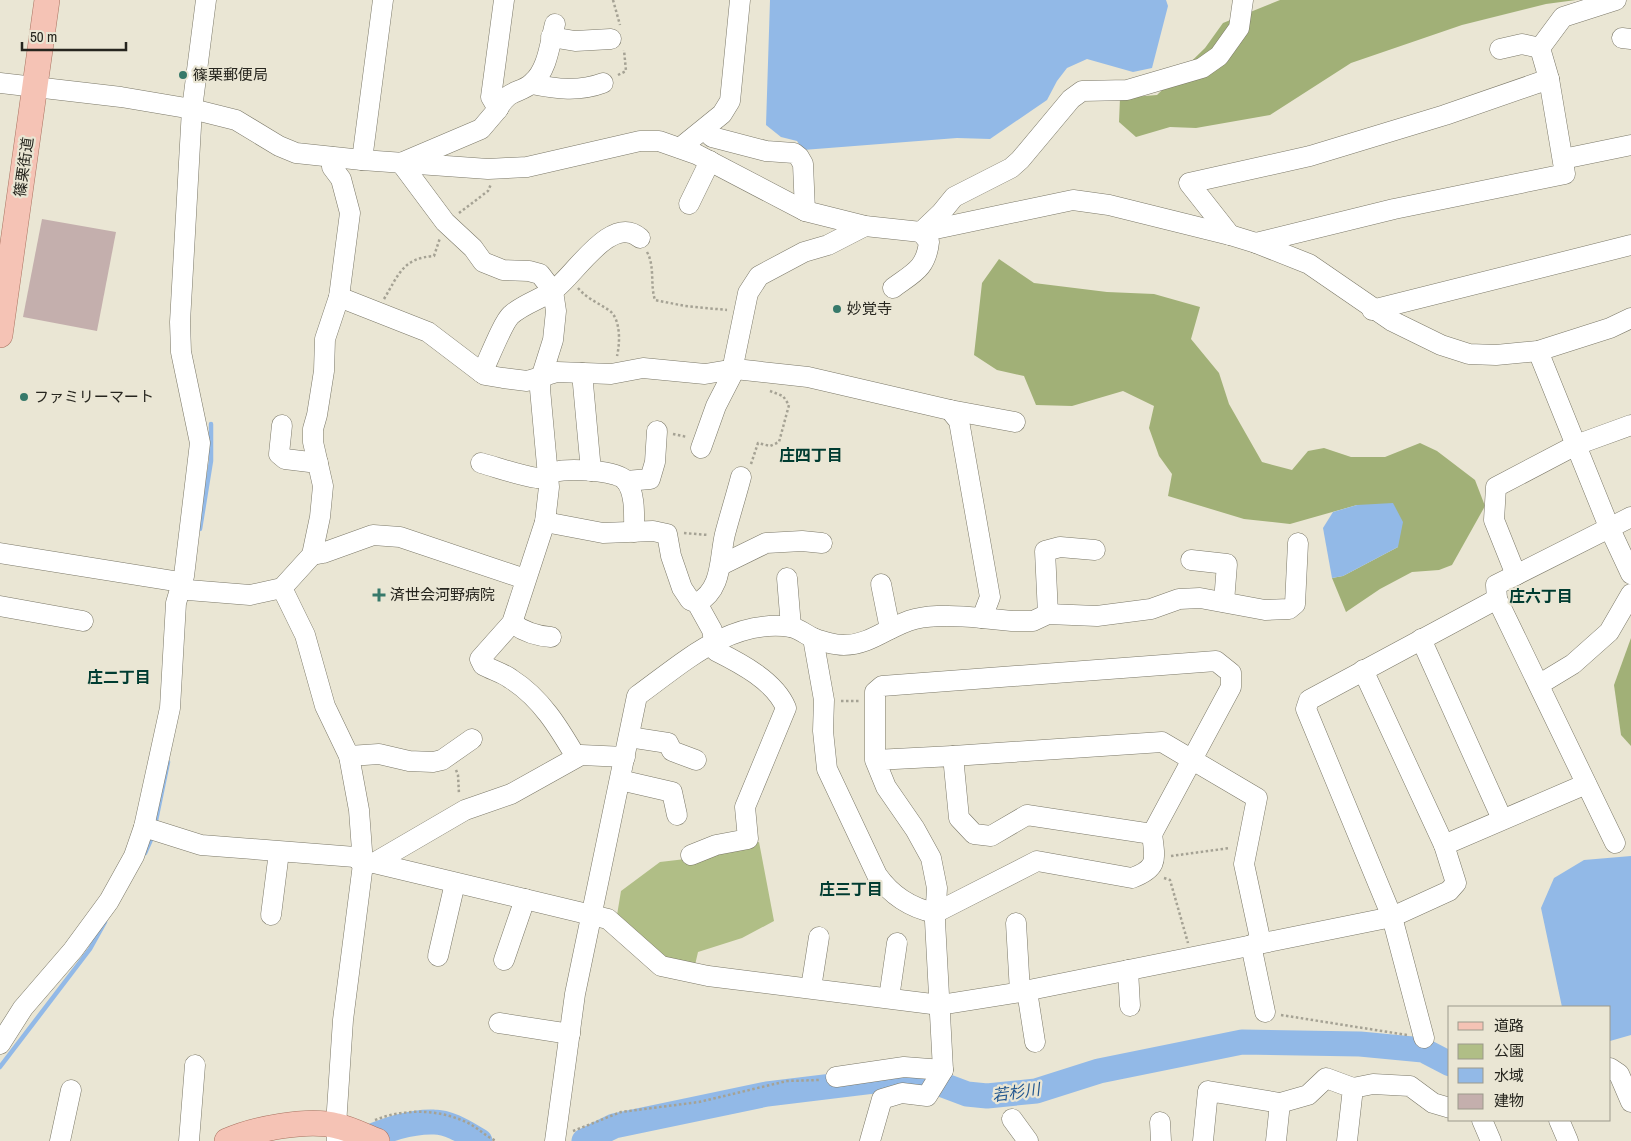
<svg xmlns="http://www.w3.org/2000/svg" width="1631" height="1141" font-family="'Archivo Narrow','Noto Sans JP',sans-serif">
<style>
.green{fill:#b0be86}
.forest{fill:#a1b077}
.water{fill:#92b9e7}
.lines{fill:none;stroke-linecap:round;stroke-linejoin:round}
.stream{stroke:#92b9e7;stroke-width:4.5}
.river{stroke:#92b9e7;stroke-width:25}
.building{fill:#c4afad}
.minor-casing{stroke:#7b7868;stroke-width:21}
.major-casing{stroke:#a87260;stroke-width:26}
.path{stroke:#a5a294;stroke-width:2.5;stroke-dasharray:2.5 2.5;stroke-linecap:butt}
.minor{stroke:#fff;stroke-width:20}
.major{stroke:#f5c3b5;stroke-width:25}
.poi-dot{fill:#37796a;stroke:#eae6d4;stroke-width:2}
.labels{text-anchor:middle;stroke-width:4.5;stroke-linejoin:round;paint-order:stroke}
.poi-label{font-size:15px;fill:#26251e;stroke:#eae6d4;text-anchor:start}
.street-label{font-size:15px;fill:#26251e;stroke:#eae6d4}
.neighbourhood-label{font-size:16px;font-weight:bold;fill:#003c31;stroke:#eae6d4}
.water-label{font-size:16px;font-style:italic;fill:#20558e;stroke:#eae6d4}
</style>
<rect width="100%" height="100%" fill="#eae6d4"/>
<polygon class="green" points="759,842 774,921 742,938 698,952 695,965 664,960 617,915 621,891 660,862 694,858 716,848"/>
<g class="forest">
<polygon points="1280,0 1576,0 1546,4 1462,25 1351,63 1270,115 1196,128 1170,127 1136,137 1119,122 1120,98 1157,95 1205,48 1223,23"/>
<polygon points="999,259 1034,283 1107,292 1154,294 1200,307 1191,339 1219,373 1229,404 1262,462 1292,470 1308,451 1324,448 1351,457 1385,457 1420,443 1437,451 1475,480 1485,506 1452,565 1439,570 1412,572 1380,589 1346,612 1332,578 1343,576 1398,547 1357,505 1290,524 1244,519 1168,496 1172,474 1159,456 1149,428 1154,406 1123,391 1072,406 1036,405 1024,376 997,370 974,355 982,283"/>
<polygon points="1631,638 1631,746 1621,735 1614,685"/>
</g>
<g class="water">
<polygon points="770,0 1166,0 1168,6 1152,68 1133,72 1087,59 1067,68 1057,81 1047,100 990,139 957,138 803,150 797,141 781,137 766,125"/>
<polygon points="1393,503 1403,522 1398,547 1343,576 1332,578 1323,528 1333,512 1357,505"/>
<polygon points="1631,856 1631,1035 1610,1041 1610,1007 1562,1007 1541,908 1554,878 1584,860"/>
</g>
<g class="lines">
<g class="stream">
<polyline points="200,529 211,461 211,424"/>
<polyline points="155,825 168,762"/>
<polyline points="145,853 153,835"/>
<polyline points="0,1067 90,949 105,922"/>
</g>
<g class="river">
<path d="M359,1141C382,1132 408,1121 434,1122C450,1122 466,1133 480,1141"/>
<polyline points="584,1141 614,1126 767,1094 882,1080 927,1079 967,1094 987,1096 1036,1091 1099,1071 1242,1042 1360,1044 1423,1050 1450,1064"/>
</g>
</g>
<polygon class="building" points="42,219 116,232 97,331 23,317"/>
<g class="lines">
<defs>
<g id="minor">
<path d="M504,0L491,97L498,109L481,129L401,163L445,222L473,248L483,262L503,270L529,271L540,274L553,291L556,311L553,340L541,378L540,389L549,487L545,522L512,623L480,659L483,665C492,670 503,673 511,679C541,698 559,728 576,757"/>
<polyline points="551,37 575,41 611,39"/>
<polyline points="1622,38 1631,39"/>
<polyline points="1500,49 1522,44 1540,48"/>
<polyline points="1549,79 1540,48 1563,17 1616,0"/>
<polyline points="0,83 121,97 192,109 236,120 279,146 296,153 362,160 488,169 527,167 640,141 659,141 696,154 805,211 865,226 921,232 1073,200 1109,205 1230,235 1256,243 1309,264 1392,321 1441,345 1469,354 1496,355 1538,351 1610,328 1631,318"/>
<path d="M532,84C556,89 579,92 603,83"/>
<path d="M498,109C509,88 520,94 532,83C548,70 550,42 555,24"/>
<polyline points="705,130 712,137 766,151 794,153 799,157 803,164 805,211"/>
<polyline points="680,148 722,114 730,101 740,0"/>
<polyline points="1563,159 1631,145"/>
<polyline points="362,160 383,0"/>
<polyline points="689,204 710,161"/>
<polyline points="1230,235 1189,183 1310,156 1445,115 1549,79 1565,174 1394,209 1256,243"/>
<path d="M893,288C913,273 926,269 929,242L921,232L941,213L954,197L1011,168L1020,160L1071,99L1082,91L1127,90L1202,68L1219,56L1239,28L1243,0"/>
<path d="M339,297L428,332L478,370L485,375L503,378L527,381L557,372L611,374L643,368L705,374L735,369L808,377L950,410L959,421L990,597L982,618C961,616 936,614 915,619C890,625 871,645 844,645C835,645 819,641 811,637C804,633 799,629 791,627C730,618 683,663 637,696L575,994L555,1141"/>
<polyline points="1372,310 1631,245"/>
<polyline points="1538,351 1609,527 1631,574"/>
<path d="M482,373C488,361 503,322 511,315C523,304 541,299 554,290C575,275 611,213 640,238"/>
<polyline points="582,373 591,471"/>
<polyline points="950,410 1015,422"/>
<polyline points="282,425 279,454 285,459 318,463"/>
<polyline points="701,448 716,406 735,369 734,361 748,293 759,276 804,252 828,245 865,226"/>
<path d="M481,463C499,468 518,475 537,478C543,479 548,474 554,472C568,468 616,470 625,480C636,492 634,517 634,532"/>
<polyline points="626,481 650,479 655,462 657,431"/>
<path d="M545,522L603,533L653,531L667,534L671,556L682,588L690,600L697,603L712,630L716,651C740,663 775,681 786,708L745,807L748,839L716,845L691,855"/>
<polyline points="0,553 174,581 188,590 250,595 282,588 312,555 320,517 323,486 313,442 313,429 317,415 324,371 325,339 339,297 350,213 341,179 332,167 332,157"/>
<polyline points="312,555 323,553 373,535 400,537 525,579"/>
<polyline points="1191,560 1227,564 1224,602"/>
<polyline points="721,565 766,543 802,541 822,543"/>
<polyline points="1516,575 1494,520 1496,487 1576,445 1631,425"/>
<polyline points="787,578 791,627"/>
<polyline points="881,584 890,629"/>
<polyline points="282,588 305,635 325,706 349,756 359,810 363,864 343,1020 336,1125 337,1141"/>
<path d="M697,603C723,589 719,559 725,534C730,515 736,496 741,477"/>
<polyline points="0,606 83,621"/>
<polyline points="1048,614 1045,551 1060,547 1095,550"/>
<polyline points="982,618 1012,621 1033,621 1048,614 1097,616 1151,609 1179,599 1200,598 1265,610 1289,609 1295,604 1298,543"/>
<path d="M512,623C524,632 536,636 551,637"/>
<path d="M813,638L824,700L823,731L827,769L877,875C891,895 911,908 935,913L1037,861L1132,878C1159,868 1155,859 1152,834"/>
<polyline points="1421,639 1502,819"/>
<polyline points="1540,684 1573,664 1609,632 1631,594"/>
<polyline points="629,737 668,743 672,751 696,760"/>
<polyline points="349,756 379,754 409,761 433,762 442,760 472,739"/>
<polyline points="953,756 1162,742 1257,798 1244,864 1261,943"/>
<polyline points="620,780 672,792 677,815"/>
<polyline points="144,827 201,845 355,857 363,864"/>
<polyline points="1615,843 1497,599 1496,585 1631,517"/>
<polyline points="1444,845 1586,784"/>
<polyline points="374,863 608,919 661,966 708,976 940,1005 1015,993 1392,917 1449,891 1456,883 1444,845 1363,670"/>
<polyline points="368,864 374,863 465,810 511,794 581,755 625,757"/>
<polyline points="271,915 279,852"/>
<polyline points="1016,923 1020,992"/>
<polyline points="1251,945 1265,1012"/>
<polyline points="438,956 455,883"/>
<polyline points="504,960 525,899"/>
<polyline points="1128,970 1130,1006"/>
<polyline points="811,988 819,937"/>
<polyline points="1027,991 1035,1042"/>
<polyline points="889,998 897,943"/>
<polyline points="499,1023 570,1034"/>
<polyline points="1424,1038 1392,917 1306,709 1309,700 1497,599"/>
<polyline points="0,1044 23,1008 73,950 109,901 134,856 144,827 170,708 176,603 184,576 200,443 181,352 180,322 192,109 206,0"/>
<polyline points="1610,1068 1619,1074 1631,1102"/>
<polyline points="836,1077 904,1067 943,1070"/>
<polyline points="1353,1088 1373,1084 1410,1086 1433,1103 1450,1108"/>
<polyline points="1012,1119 1028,1141"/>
<polyline points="1482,1120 1491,1141"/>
<polyline points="1559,1120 1568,1141"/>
<polyline points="1160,1122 1161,1141"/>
<polyline points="60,1141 71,1090"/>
<polyline points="189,1141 195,1065"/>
<polyline points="870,1141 882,1099 902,1093 927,1096 943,1070 935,921 937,888 931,858 915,829 886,787 875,760 875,692 882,686 1216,661 1231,673 1231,687 1152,834 1027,815 991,836 974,834 959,818 953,756 875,760"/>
<polyline points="1203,1141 1208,1091 1280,1103 1308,1095 1326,1078 1353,1088 1347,1141"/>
<polyline points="1276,1141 1280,1103"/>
</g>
<g id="major">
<polyline points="0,335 47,0"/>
<path d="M227,1141C254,1129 308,1118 337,1126C351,1129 364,1136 377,1141"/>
</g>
</defs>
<use href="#minor" class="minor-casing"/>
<use href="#major" class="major-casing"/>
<g class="path">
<polyline points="613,0 620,25"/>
<polyline points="618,75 626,71 624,50"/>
<polyline points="459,213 488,191 491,184"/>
<path d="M647,252C655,266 650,285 655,300L685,306L727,310"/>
<path d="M578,288C587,299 599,303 610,311C621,320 620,344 617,356"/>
<path d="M384,299C399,274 403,258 434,256L440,238"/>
<polyline points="673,434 687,437"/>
<polyline points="751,464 758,443 770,446 779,442 789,405 783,396 770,391"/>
<polyline points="684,533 708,535"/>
<polyline points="841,701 860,701"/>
<polyline points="456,770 458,775 459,794"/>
<polyline points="1171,856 1230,848"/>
<polyline points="1164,878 1170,880 1188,943"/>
<polyline points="1281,1015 1407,1035"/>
<path d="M375,1120C405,1108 441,1109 470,1124C479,1129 487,1137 496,1141"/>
<polyline points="573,1131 621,1112 699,1102 787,1081 820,1080"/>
</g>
<use href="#minor" class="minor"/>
<use href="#major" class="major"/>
</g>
<g class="poi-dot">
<circle cx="183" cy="75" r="5"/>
<circle cx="837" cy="309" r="5"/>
<circle cx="24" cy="397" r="5"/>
<path d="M376.5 587.5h5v5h5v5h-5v5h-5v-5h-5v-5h5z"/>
</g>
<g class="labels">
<g class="poi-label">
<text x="193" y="80">篠栗郵便局</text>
<text x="847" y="314">妙覚寺</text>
<text x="34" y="402">ファミリーマート</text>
<text x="390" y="600">済世会河野病院</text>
</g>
<g class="street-label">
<text transform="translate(24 167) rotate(-82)" y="5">篠栗街道</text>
</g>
<g class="neighbourhood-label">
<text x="811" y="461">庄四丁目</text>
<text x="1541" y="602">庄六丁目</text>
<text x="119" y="683">庄二丁目</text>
<text x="851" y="895">庄三丁目</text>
</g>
<g class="water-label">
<text transform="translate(1016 1092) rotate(-8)" y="6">若杉川</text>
</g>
</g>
<rect x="1448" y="1006" width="162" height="115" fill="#eae6d4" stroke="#9c998b"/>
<rect x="1458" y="1022" width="25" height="8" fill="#f5c3b5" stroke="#9c998b"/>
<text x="1494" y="1031" font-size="15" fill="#26251e">道路</text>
<rect x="1458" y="1044" width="25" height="15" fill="#b0be86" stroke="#9c998b"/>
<text x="1494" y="1056" font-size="15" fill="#26251e">公園</text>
<rect x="1458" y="1068" width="25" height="15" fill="#92b9e7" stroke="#9c998b"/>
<text x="1494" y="1081" font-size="15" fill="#26251e">水域</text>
<rect x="1458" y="1094" width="25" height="15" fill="#c4afad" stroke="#9c998b"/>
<text x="1494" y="1106" font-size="15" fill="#26251e">建物</text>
<path d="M22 42v8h104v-8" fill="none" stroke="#26251e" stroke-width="2.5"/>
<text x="30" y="42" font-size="15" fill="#26251e" stroke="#eae6d4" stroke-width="4" paint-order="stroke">50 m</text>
</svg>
